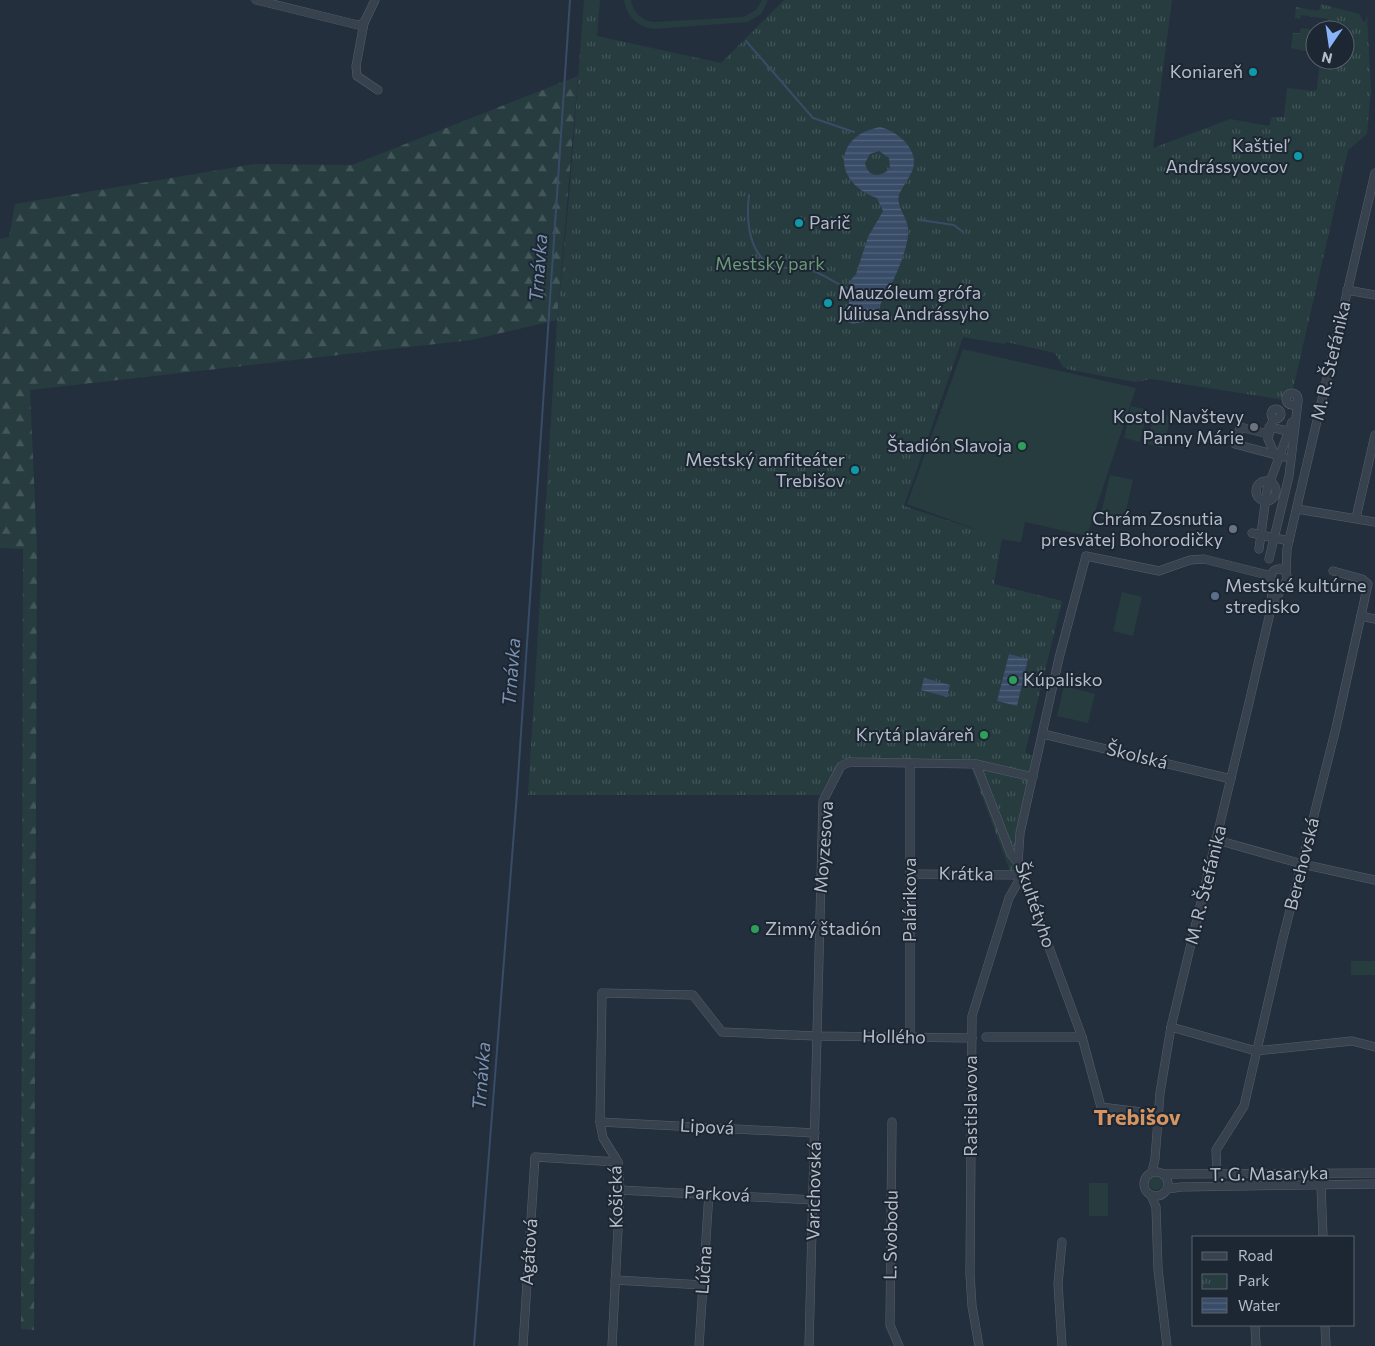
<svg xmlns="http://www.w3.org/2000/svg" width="1375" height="1346" font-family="Commissioner,sans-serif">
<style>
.grass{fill:#263c3f}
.forest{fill:url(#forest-firs)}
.park{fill:url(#park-tufts)}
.water{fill:url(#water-rules);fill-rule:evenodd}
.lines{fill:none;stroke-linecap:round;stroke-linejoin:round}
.stream{stroke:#394c67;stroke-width:2}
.minor-casing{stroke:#565f6c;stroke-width:9}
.minor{stroke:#38414e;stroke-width:8}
.culture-dot{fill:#0f9aa8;stroke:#1d2633;stroke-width:2}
.worship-dot{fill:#6b7280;stroke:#1d2633;stroke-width:2}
.leisure-dot{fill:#2e9e5b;stroke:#1d2633;stroke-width:2}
.service-dot{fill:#5c6f8a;stroke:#1d2633;stroke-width:2}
.labels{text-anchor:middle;stroke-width:4;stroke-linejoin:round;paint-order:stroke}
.poi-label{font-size:18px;fill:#b4bcc9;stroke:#1d2633;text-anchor:end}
.park-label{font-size:18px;fill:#6b9a76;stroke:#1d2633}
.street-label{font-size:18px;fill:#b4bcc9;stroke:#1d2633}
.water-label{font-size:19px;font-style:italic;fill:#7c92b1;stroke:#1d2633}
.district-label{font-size:22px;font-weight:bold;fill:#d59563;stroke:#1d2633}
</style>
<defs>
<pattern id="forest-firs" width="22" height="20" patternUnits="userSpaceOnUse" patternTransform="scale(1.25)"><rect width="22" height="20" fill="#263c3f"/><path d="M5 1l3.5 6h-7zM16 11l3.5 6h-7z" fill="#435659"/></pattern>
<pattern id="park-tufts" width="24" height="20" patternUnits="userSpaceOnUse" patternTransform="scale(1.25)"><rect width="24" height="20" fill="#263c3f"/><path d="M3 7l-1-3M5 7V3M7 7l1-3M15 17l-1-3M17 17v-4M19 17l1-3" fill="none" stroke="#435659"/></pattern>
<pattern id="water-rules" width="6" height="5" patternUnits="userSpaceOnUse" patternTransform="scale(1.25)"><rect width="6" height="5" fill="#394c67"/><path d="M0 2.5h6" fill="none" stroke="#53647b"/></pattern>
</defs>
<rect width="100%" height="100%" fill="#242f3e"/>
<g class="grass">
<path d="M624,0H631C633,12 641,20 653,22L743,17L756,10L762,0H768L761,14L748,22L654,29C637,27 627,17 624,0Z"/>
<polygon points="963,349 1136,388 1087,536 1025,522 1021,542 1005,540 907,504"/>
<polygon points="1131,406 1148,410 1140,442 1124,438"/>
<polygon points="1154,412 1171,416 1163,448 1147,444"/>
<polygon points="1110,475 1133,480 1123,524 1100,518"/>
<polygon points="1122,592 1142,597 1133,636 1113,631"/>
<polygon points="1064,686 1095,694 1088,723 1057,716"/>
<rect x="1351" y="961" width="24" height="14"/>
<circle cx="1156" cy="1183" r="7"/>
<rect x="1089" y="1183" width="19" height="33"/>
</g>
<polygon class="forest" points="578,76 557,320 471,340 30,390 37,548 34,1330 21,1329 23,549 0,548 0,239 9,237 15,204 255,164 352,165"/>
<g class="park">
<polygon points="584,0 600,0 597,36 721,63 784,0 1172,0 1153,148 1230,119 1269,126 1272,117 1284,117 1287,88 1314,91 1317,89 1320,60 1345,60 1345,30 1327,30 1328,19 1301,15 1300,19 1295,18 1296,7 1319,11 1321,4 1359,14 1363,21 1365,22 1367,16 1371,89 1367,134 1348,150 1293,389 1301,395 1303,403 1151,379 1136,382 1071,370 1063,367 1055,353 1006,342 1005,344 963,337 904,506 1002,538 994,584 1062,601 1025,753 1034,756 1016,830 1015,869 1010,871 971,767 971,759 849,758 840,762 822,795 528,795 557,320 569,198"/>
<polygon points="1301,28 1320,30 1315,30 1315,53 1291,48 1293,33 1300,33"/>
</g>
<g class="water">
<path d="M880,127C898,131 921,151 912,171C909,179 902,187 899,195C896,206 907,217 908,228C911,249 883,308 867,321L853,324L846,321L845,317L849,304L850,281L856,274L868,237L883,211L877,198C833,183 832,136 880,127ZM879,151L889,158L890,168C881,178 868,178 865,163L870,154Z"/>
<polygon points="1009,654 1028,659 1017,706 997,701"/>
<polygon points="924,678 950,685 947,697 921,690"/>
</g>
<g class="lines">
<g class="stream">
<polyline points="746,41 813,118 854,132"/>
<path d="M749,195C746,219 748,260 778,267C791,269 804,267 816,272C828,277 838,285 851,290"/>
<polyline points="920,220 954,225 963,232"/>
<polyline points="474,1346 517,793 570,0"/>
</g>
<defs>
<g id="minor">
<polyline points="256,0 358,25 364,23 375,0"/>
<polyline points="364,23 356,66 357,76 378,90"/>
<polyline points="1347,290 1375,295"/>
<circle cx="1292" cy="399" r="6"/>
<circle cx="1276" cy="414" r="5"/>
<polyline points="1273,418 1268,439 1275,455"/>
<polyline points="1269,427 1292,432"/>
<polyline points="1268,434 1240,427 1235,444 1284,457"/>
<circle cx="1266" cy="491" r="10"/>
<polyline points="1297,509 1375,522"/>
<polyline points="1356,518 1375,435"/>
<polyline points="1252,533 1289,541"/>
<polyline points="1259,549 1267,490 1292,422"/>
<polyline points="1269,559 1289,476 1298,401"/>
<circle cx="1279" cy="577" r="8"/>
<polyline points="1286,573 1287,549 1375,173"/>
<polyline points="1272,609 1283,584"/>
<polyline points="1361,616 1375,619"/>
<polyline points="1043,734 1231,779"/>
<polyline points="976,764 1011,854 1018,863"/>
<polyline points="1224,842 1302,864 1375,880"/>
<polyline points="910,874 1022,875"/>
<polyline points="1171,1027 1256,1051 1352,1041 1375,1047"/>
<polyline points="986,1037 1082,1037"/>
<polyline points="910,1038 910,763"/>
<polyline points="1157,1114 1101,1107 1082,1037 1018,863 1020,833 1059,658 1086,556 1159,571 1190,560 1204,559 1271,576"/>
<polyline points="600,1122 815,1133"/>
<polyline points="892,1122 890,1325 899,1346"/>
<circle cx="1156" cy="1184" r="12"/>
<polyline points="1152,1172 1155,1159 1160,1093 1171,1027 1248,707 1270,613 1273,581"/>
<polyline points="1164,1174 1375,1173"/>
<polyline points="1217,1175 1216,1150 1244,1106 1282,942 1336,728 1368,584 1362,579 1333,571"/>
<polyline points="1321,1185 1323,1237"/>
<polyline points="1167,1189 1181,1187 1375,1184"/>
<polyline points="620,1190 814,1200"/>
<polyline points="1151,1195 1156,1207 1158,1269 1167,1346"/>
<polyline points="615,1280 703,1285"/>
<polyline points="1255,1325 1256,1346"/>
<polyline points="1325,1325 1326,1346"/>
<polyline points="523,1346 535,1157 618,1162"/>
<polyline points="612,1346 620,1190 618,1162 603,1138 600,1122 602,993 693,995 722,1032 816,1036 972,1038"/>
<polyline points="699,1346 709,1193"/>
<polyline points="809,1346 823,801 841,766 850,762 976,764 1033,777"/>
<polyline points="979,1346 972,1306 970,1274 972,1016 1009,898 1022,875"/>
<polyline points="1062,1346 1058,1284 1062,1242"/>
</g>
</defs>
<use href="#minor" class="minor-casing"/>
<use href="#minor" class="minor"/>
</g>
<g class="culture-dot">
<circle cx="1253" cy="72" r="5"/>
<circle cx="1298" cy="156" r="5"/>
<circle cx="799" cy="223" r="5"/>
<circle cx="828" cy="303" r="5"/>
<circle cx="855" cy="470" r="5"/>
</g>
<g class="worship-dot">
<circle cx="1254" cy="427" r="5"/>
<circle cx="1233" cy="529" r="5"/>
</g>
<g class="leisure-dot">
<circle cx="1022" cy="446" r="5"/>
<circle cx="1013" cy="680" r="5"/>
<circle cx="984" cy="735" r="5"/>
<circle cx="755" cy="929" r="5"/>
</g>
<circle class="service-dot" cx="1215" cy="596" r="5"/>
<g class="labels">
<g class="poi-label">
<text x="1243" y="78">Koniareň</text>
<text x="1288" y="152">Kaštieľ<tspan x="1288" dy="21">Andrássyovcov</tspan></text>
<text x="809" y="229" text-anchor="start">Parič</text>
<text x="838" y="299" text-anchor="start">Mauzóleum grófa<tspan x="838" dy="21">Júliusa Andrássyho</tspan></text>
<text x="1244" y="423">Kostol Navštevy<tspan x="1244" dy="21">Panny Márie</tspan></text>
<text x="1012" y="452">Štadión Slavoja</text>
<text x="845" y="466">Mestský amfiteáter<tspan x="845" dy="21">Trebišov</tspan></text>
<text x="1223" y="525">Chrám Zosnutia<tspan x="1223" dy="21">presvätej Bohorodičky</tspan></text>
<text x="1225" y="592" text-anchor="start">Mestské kultúrne<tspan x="1225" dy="21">stredisko</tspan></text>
<text x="1023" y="686" text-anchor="start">Kúpalisko</text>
<text x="974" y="741">Krytá plaváreň</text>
<text x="765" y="935" text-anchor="start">Zimný štadión</text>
</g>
<g class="park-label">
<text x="770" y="270">Mestský park</text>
</g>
<g class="street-label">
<text transform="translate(1331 361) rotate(-77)" y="6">M. R. Štefánika</text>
<text transform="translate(1137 756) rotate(14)" y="6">Školská</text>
<text transform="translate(824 847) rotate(-86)" y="6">Moyzesova</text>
<text transform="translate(1302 864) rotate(-76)" y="6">Berehovská</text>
<text transform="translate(966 874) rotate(1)" y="6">Krátka</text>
<text transform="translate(1206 885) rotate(-76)" y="6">M. R. Štefánika</text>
<text transform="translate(910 900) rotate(-90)" y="6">Palárikova</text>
<text transform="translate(1035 905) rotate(71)" y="6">Škultétyho</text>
<text transform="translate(894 1037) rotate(1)" y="6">Hollého</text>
<text transform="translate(971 1106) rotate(-90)" y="6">Rastislavova</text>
<text transform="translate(707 1127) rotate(3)" y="6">Lipová</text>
<text transform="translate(1269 1174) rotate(-1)" y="6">T. G. Masaryka</text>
<text transform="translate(814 1191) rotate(-89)" y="6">Varichovská</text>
<text transform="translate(717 1194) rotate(3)" y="6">Parková</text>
<text transform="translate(616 1197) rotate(-91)" y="6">Košická</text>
<text transform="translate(891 1235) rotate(-89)" y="6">L. Svobodu</text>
<text transform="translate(529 1252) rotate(-86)" y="6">Agátová</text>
<text transform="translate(704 1270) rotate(-86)" y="6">Lúčna</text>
</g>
<g class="water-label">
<text transform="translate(538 268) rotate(-86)" y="7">Trnávka</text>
<text transform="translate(511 672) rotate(-86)" y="7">Trnávka</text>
<text transform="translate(481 1076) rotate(-86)" y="7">Trnávka</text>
</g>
<g class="district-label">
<text x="1137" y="1125">Trebišov</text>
</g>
</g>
<rect x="1192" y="1236" width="162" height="90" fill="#1d2633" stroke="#59626f"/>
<rect x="1202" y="1252" width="25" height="8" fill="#38414e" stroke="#59626f"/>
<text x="1238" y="1261" font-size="15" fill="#b4bcc9">Road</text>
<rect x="1202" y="1274" width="25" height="15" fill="url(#park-tufts)" stroke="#59626f"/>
<text x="1238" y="1286" font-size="15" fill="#b4bcc9">Park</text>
<rect x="1202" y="1298" width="25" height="15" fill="url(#water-rules)" stroke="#59626f"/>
<text x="1238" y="1311" font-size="15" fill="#b4bcc9">Water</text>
<g transform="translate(1330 45) rotate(193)"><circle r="24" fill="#1d2633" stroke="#59626f"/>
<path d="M0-4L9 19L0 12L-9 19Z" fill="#8ab4f8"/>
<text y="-8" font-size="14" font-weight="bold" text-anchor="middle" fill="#b4bcc9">N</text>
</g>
</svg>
